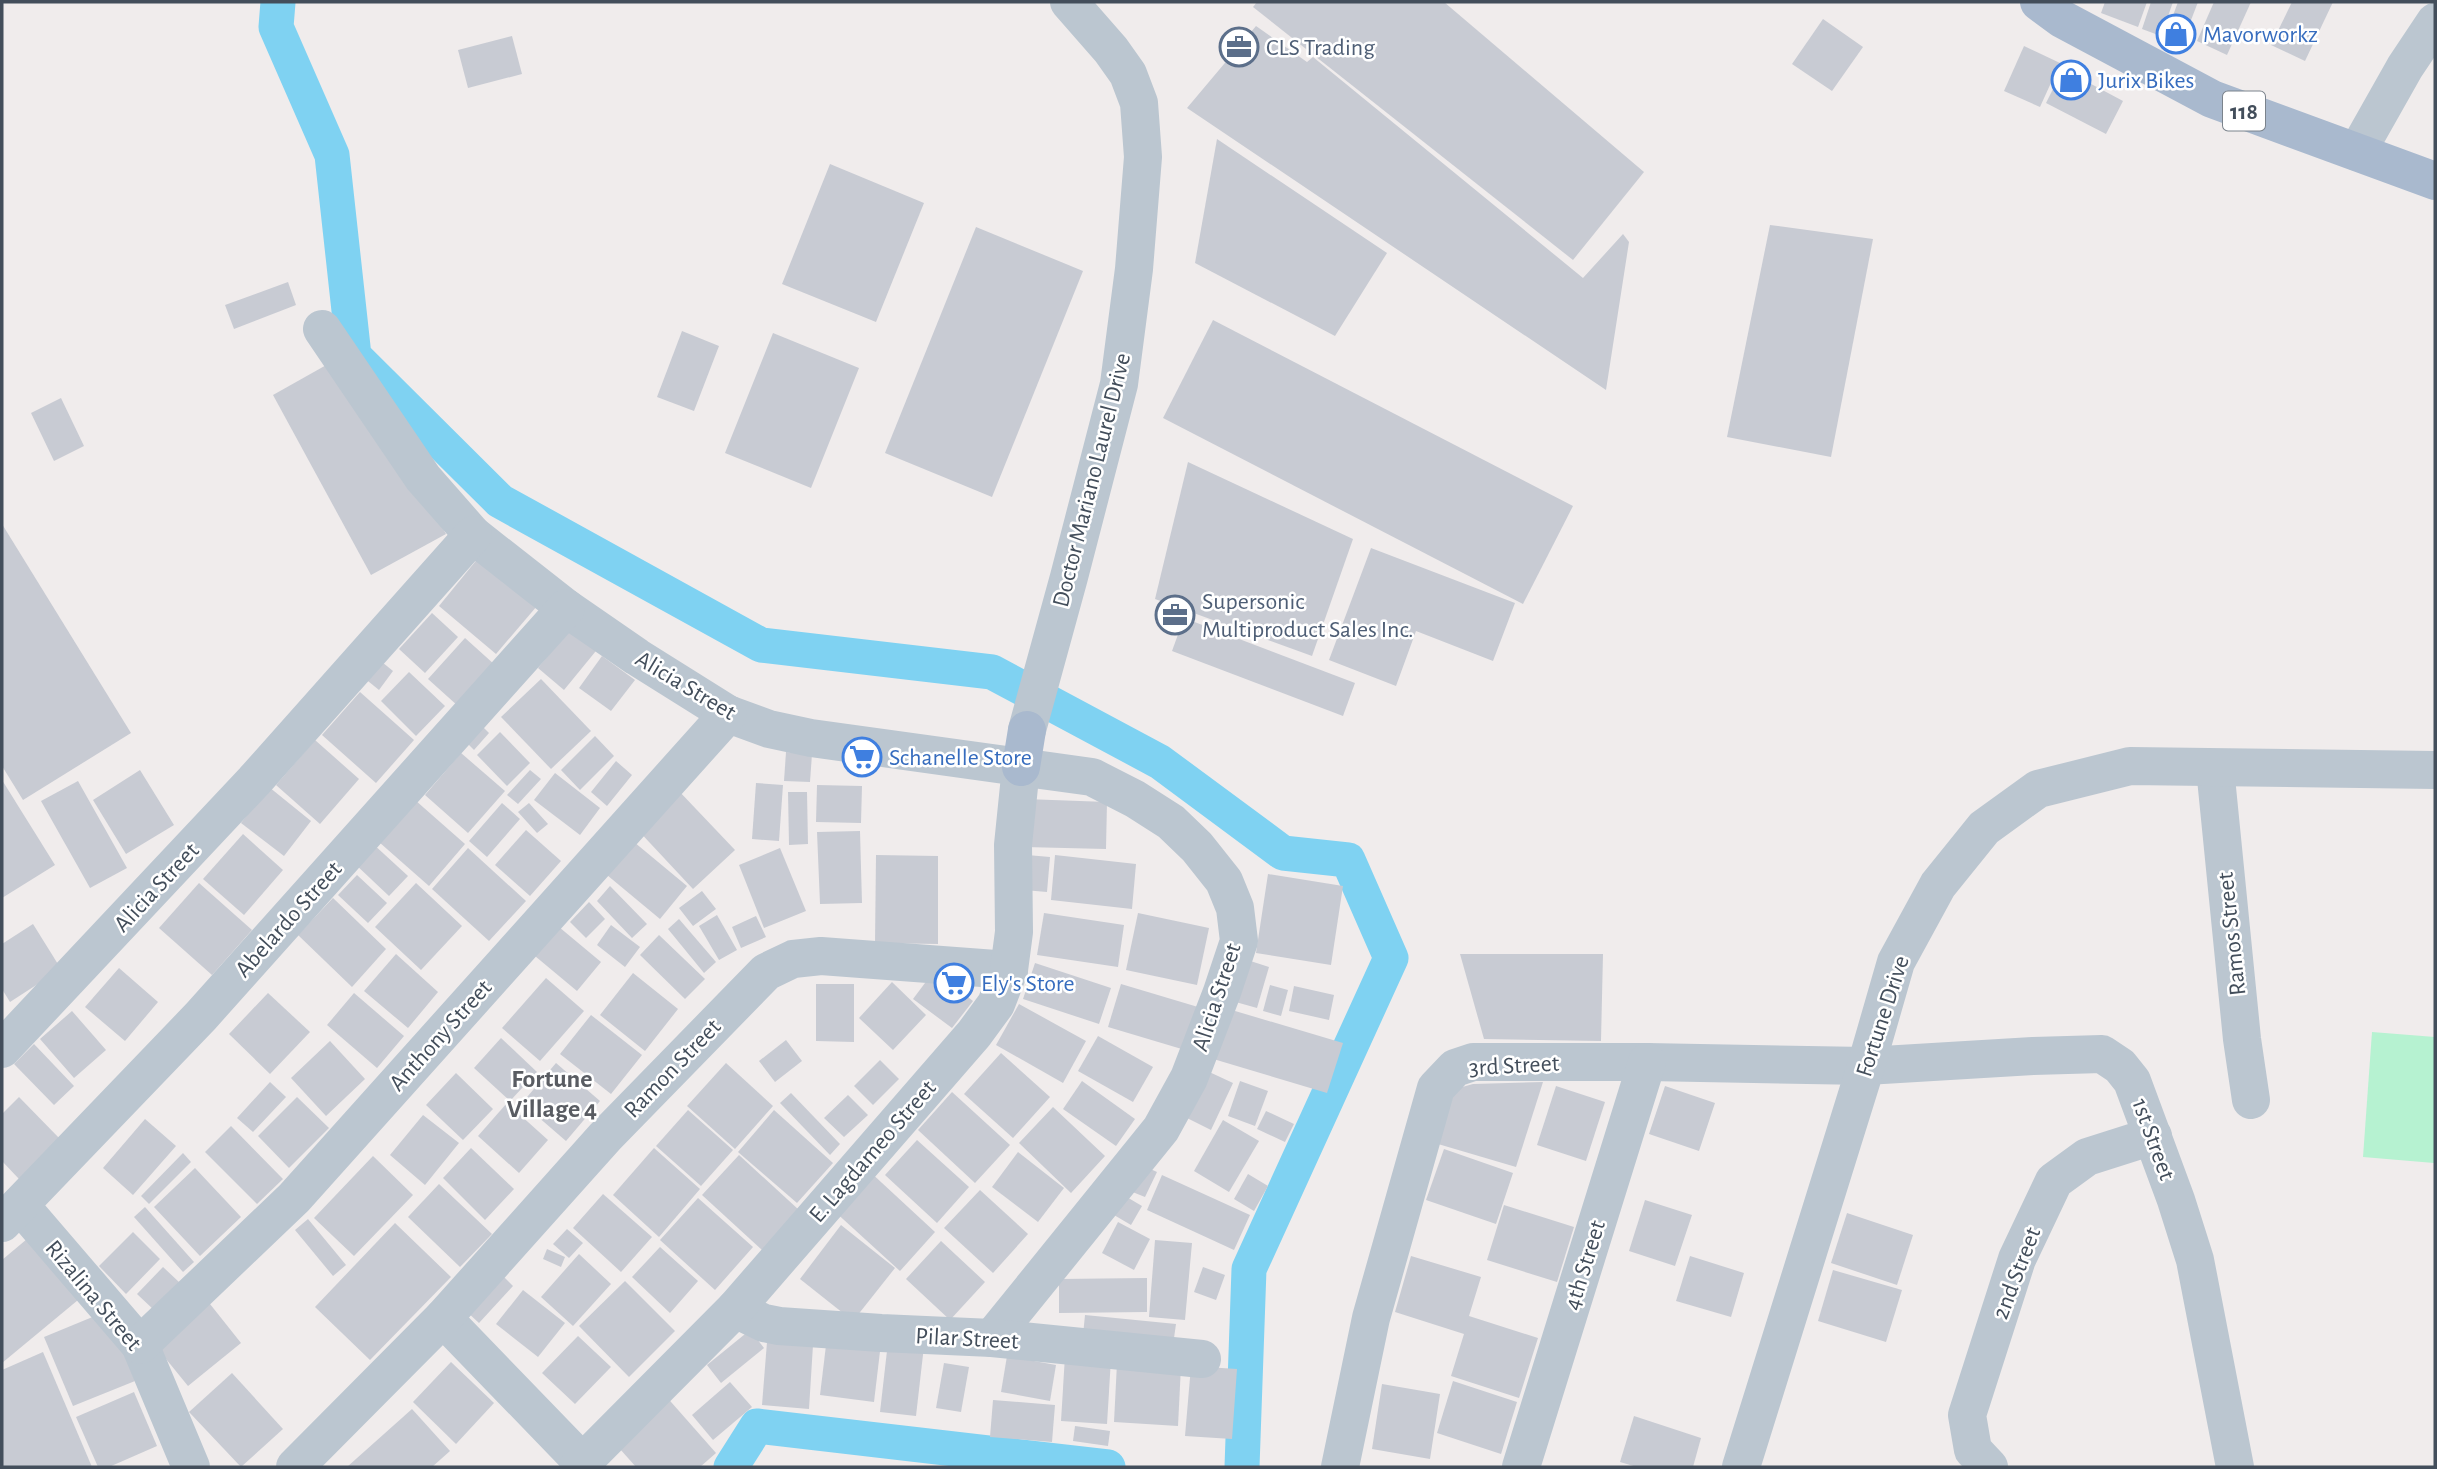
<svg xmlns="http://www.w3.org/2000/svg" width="2437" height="1469" font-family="'Alegreya Sans',sans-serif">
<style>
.green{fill:#b6f2d1}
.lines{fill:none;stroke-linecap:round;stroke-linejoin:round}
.canal{stroke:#7fd2f2;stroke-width:35}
.building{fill:#c8cbd3}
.minor{stroke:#bbc6d0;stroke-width:38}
.major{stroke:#a9b9ce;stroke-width:38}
.labels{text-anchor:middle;stroke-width:5;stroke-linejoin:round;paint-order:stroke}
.shield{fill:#fff;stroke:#7b838c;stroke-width:2}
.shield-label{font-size:23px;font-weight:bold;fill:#434e5b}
.shop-label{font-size:24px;fill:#366cbe;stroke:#fff;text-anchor:start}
.service-label{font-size:24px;fill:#4e5e75;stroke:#fff;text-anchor:start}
.street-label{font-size:24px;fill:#434e5b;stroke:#fff}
.neighbourhood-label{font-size:26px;font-weight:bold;fill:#595c62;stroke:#fff}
</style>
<rect width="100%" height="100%" fill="#f0ecec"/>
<polygon class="green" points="2372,1032 2435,1037 2434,1163 2363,1157"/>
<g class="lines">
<g class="canal">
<polyline points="278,2 276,27 332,155 354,356 500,501 761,645 992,672 1160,762 1283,853 1348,860 1391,958 1249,1269 1242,1467"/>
<polyline points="731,1467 757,1426 1108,1467"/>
</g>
</g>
<g class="building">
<polygon points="1257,2 1444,2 1644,172 1573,260 1253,7"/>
<polygon points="2105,2 2147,2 2138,27 2101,13"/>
<polygon points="2151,2 2173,2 2161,36 2142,29"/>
<polygon points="2178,2 2198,2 2183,41 2166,34"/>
<polygon points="2214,2 2251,2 2227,55 2197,41"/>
<polygon points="2292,2 2333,2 2305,61 2271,45"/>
<polygon points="1823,19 1863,47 1832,91 1792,64"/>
<polygon points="1256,26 1307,62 1313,57 1583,278 1623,234 1629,242 1606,390 1187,108"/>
<polygon points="512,36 522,74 468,88 458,50"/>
<polygon points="2024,46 2060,63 2040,107 2004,91"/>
<polygon points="2063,69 2123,101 2106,134 2046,103"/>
<polygon points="1217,139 1387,253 1335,336 1195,263"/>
<polygon points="830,164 924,203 876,322 782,284"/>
<polygon points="1770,225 1873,239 1831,457 1727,437"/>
<polygon points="976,227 1083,271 992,497 885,453"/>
<polygon points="288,282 296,305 234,329 225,305"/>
<polygon points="1213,320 1573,506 1523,604 1163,418"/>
<polygon points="682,331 719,346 694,411 657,397"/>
<polygon points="773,333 859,368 811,488 725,453"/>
<polygon points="337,359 414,477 446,534 371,575 273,395"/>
<polygon points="61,398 84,446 54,461 31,413"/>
<polygon points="1188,462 1353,539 1312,656 1155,599"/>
<polygon points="2,524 131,733 23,800 2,766"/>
<polygon points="1371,548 1515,603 1493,661 1416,631 1396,686 1329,660"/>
<polygon points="479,557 537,606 496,654 439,606"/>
<polygon points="432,613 458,637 425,673 399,649"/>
<polygon points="1184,618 1355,683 1343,716 1172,651"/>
<polygon points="574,624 600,646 564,690 538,668"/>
<polygon points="465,638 495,665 458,706 428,679"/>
<polygon points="602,656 635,680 611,711 579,688"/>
<polygon points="377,658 393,671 379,690 363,677"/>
<polygon points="409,672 445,706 416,736 381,701"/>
<polygon points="541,679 591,731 551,769 501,717"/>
<polygon points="360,692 414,740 376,783 322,735"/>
<polygon points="480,724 489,733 474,750 465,741"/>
<polygon points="500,732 530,763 507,786 477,755"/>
<polygon points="595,736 614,756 580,790 561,770"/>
<polygon points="315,740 359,779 320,824 276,785"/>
<polygon points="786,752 812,754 810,782 784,781"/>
<polygon points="461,753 505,791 468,833 425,795"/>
<polygon points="616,761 632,775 607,806 591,792"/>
<polygon points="140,770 174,825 126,854 93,800"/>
<polygon points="530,770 541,779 518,804 507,795"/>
<polygon points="555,773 600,808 580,835 534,800"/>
<polygon points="2,780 55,865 2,898"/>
<polygon points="78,781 127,868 90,888 41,801"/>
<polygon points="756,783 783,785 779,841 752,839"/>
<polygon points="817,785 862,786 861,823 816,822"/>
<polygon points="269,787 311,821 284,856 241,823"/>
<polygon points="677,789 735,850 693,889 636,828"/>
<polygon points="788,792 807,792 808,844 789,845"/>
<polygon points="1025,799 1107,802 1106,849 1024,847"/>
<polygon points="415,800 465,844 429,886 379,842"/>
<polygon points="502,803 520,819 487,857 469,841"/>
<polygon points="529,803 548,824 537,833 518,812"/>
<polygon points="526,830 561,861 530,896 495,865"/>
<polygon points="860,831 862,903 820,904 817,832"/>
<polygon points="243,834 283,870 244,915 203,879"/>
<polygon points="628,837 687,886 660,919 601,870"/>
<polygon points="372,843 408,876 389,896 354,863"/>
<polygon points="468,848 526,901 489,941 432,889"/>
<polygon points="780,848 806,911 764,928 739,865"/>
<polygon points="876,855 938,856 938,944 875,943"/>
<polygon points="1027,855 1050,857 1047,892 1024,890"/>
<polygon points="1055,855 1136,864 1132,909 1051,900"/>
<polygon points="1268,874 1343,886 1331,965 1256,953"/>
<polygon points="357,875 387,903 368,923 338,895"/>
<polygon points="199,883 252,930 212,975 159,928"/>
<polygon points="416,883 462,926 421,970 375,927"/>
<polygon points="610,886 647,924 632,938 597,901"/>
<polygon points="702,891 716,909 693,926 679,908"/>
<polygon points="333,898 386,949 352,987 298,935"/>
<polygon points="589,902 605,919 586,938 570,922"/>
<polygon points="1044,913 1124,925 1118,967 1037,955"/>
<polygon points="1138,913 1209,928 1197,985 1126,970"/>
<polygon points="717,915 737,950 719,960 699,926"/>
<polygon points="756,916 766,937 741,948 732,927"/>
<polygon points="679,919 716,962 704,973 668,929"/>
<polygon points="33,924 61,969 10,1002 2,989 2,944"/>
<polygon points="611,925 640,947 625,967 597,945"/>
<polygon points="559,927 601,962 577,991 535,956"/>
<polygon points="659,935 705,979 685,999 640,955"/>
<polygon points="396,954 438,992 408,1028 364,991"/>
<polygon points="1460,954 1603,954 1601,1041 1484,1039"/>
<polygon points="1238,957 1269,967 1257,1008 1225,999"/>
<polygon points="1035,963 1111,988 1099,1024 1023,999"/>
<polygon points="119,968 158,1002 125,1041 85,1007"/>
<polygon points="934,971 973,1001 952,1028 913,999"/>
<polygon points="633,973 678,1009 645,1051 600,1015"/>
<polygon points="546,978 584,1011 540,1061 502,1028"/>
<polygon points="892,982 926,1015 893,1050 859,1018"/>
<polygon points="816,984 854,984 854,1042 816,1041"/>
<polygon points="1121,984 1198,1007 1185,1050 1108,1027"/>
<polygon points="1270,985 1288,990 1281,1016 1263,1011"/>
<polygon points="1294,986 1334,995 1329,1020 1289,1011"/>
<polygon points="268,993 310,1032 270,1074 229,1034"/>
<polygon points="354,993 404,1036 377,1068 327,1025"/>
<polygon points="1019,1004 1086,1041 1063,1083 996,1045"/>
<polygon points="1225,1008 1343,1043 1327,1093 1210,1058"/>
<polygon points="72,1011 106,1050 74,1078 40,1039"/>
<polygon points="591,1015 642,1055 611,1094 560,1054"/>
<polygon points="1098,1036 1153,1067 1133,1102 1078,1071"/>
<polygon points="501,1038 537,1072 510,1101 474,1068"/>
<polygon points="786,1040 802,1061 775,1082 759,1061"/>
<polygon points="330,1041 365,1079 326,1116 291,1078"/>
<polygon points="34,1044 74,1086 54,1105 14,1064"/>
<polygon points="1001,1053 1050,1097 1013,1138 964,1094"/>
<polygon points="880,1060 899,1079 873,1105 854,1086"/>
<polygon points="556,1063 600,1101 566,1141 522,1103"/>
<polygon points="726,1063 773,1106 735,1149 687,1106"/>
<polygon points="1205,1070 1233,1083 1211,1130 1183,1116"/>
<polygon points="456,1073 493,1109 463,1140 426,1105"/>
<polygon points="1082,1081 1135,1119 1116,1146 1063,1109"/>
<polygon points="1240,1081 1268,1091 1255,1126 1228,1116"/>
<polygon points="270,1082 286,1097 253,1132 237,1118"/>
<polygon points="1543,1082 1516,1167 1438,1144 1455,1089 1473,1084"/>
<polygon points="1556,1086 1605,1102 1586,1161 1537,1145"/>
<polygon points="1665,1086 1715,1103 1699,1151 1649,1134"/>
<polygon points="952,1092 1010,1145 975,1183 918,1130"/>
<polygon points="791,1093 840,1144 830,1155 780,1103"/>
<polygon points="848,1095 868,1115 844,1137 824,1118"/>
<polygon points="19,1097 60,1139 19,1179 2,1161 2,1114"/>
<polygon points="297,1097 329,1128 289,1168 258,1136"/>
<polygon points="507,1103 548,1140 519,1173 478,1136"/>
<polygon points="1053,1107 1105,1156 1071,1193 1019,1143"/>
<polygon points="688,1110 733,1150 701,1186 656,1146"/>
<polygon points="774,1110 833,1163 797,1203 738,1152"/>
<polygon points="1266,1111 1294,1124 1285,1142 1257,1129"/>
<polygon points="423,1115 459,1143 425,1185 390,1155"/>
<polygon points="145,1119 176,1146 133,1195 103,1168"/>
<polygon points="1223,1120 1259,1141 1229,1192 1194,1171"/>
<polygon points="231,1126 283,1179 257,1204 205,1152"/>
<polygon points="917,1140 969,1187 937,1223 885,1175"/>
<polygon points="471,1148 514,1189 485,1220 443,1178"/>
<polygon points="654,1148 700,1189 659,1237 613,1195"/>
<polygon points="1444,1149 1513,1173 1496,1224 1426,1200"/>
<polygon points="1018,1152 1064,1188 1038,1222 992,1187"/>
<polygon points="183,1153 191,1162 149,1204 141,1196"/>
<polygon points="739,1155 799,1210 762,1250 702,1195"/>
<polygon points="373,1156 413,1195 354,1256 314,1218"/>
<polygon points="1142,1165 1157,1172 1145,1197 1130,1191"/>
<polygon points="195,1168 241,1217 200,1256 154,1207"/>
<polygon points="868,1170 935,1232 900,1271 832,1209"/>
<polygon points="1248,1174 1268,1186 1254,1211 1234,1199"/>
<polygon points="1162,1175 1250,1215 1234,1250 1147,1210"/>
<polygon points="439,1184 492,1234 460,1267 408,1217"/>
<polygon points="980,1190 1028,1234 993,1273 944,1228"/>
<polygon points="603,1194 652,1237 621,1272 573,1228"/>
<polygon points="1125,1196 1142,1206 1131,1225 1114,1215"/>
<polygon points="698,1198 753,1247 715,1290 660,1240"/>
<polygon points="1645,1200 1692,1215 1675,1266 1629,1251"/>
<polygon points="1504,1205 1574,1227 1557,1282 1487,1260"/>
<polygon points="145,1207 194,1262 183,1272 134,1217"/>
<polygon points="1847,1213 1913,1235 1897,1285 1831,1263"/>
<polygon points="308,1219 346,1265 333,1276 295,1230"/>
<polygon points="1118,1222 1150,1239 1134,1270 1102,1253"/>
<polygon points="395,1223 451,1277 370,1360 315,1307"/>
<polygon points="841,1225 895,1268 853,1321 800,1279"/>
<polygon points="567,1229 583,1243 569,1258 553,1244"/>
<polygon points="133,1232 160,1259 126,1294 99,1266"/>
<polygon points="27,1239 78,1300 2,1363 2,1260"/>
<polygon points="1155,1240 1192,1243 1185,1320 1149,1317"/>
<polygon points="941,1241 985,1282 950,1320 906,1279"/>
<polygon points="660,1247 698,1281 670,1313 632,1277"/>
<polygon points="547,1249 565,1257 561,1267 543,1259"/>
<polygon points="579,1254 611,1284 573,1326 541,1297"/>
<polygon points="1411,1256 1481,1277 1469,1316 1538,1338 1519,1398 1451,1376 1464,1334 1395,1312"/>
<polygon points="1690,1256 1744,1273 1731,1317 1676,1301"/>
<polygon points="163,1267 180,1283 154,1310 137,1294"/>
<polygon points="1203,1267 1225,1275 1216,1300 1194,1292"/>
<polygon points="1833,1270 1902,1290 1886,1342 1818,1321"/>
<polygon points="500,1273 513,1286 479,1323 466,1311"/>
<polygon points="1147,1278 1147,1312 1059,1313 1059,1279"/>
<polygon points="625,1281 675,1331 629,1377 579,1326"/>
<polygon points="523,1290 565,1323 538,1357 496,1324"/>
<polygon points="206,1299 241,1343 188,1386 153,1343"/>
<polygon points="107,1311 135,1381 73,1406 44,1337"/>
<polygon points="1085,1315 1176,1324 1173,1345 1083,1335"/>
<polygon points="750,1330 764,1348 721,1383 707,1365"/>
<polygon points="578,1336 611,1367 575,1404 542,1373"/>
<polygon points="827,1337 881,1343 874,1402 820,1395"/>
<polygon points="767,1342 813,1345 809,1409 762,1405"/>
<polygon points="888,1342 924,1346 916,1416 880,1412"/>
<polygon points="43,1352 92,1467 2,1467 2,1370"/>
<polygon points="1007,1356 1056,1365 1050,1401 1001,1392"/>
<polygon points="1065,1356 1111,1359 1107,1424 1061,1421"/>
<polygon points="451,1362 494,1403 456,1444 413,1402"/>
<polygon points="944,1363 969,1367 961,1412 936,1408"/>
<polygon points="1117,1363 1181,1366 1178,1426 1114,1422"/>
<polygon points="1191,1366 1237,1369 1232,1439 1185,1436"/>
<polygon points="232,1373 283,1429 241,1467 189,1412"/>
<polygon points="1453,1381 1517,1402 1501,1454 1437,1433"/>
<polygon points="730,1382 752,1407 713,1440 692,1415"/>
<polygon points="1382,1384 1440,1394 1430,1459 1372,1449"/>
<polygon points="134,1392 157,1446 109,1467 98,1467 76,1417"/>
<polygon points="664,1394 716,1453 700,1467 636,1467 612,1440"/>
<polygon points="993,1400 1055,1405 1052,1442 990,1437"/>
<polygon points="412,1409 450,1451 432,1467 347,1467"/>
<polygon points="1634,1416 1701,1438 1693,1467 1637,1467 1620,1462"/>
<polygon points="1075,1426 1110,1431 1108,1446 1073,1441"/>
</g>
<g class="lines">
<g class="minor">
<polyline points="2357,152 2405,67 2435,22"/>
<polyline points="322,329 423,478 473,535 566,608 637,657 728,714 769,729 811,738 1092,777 1135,799 1171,822 1197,847 1224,881 1235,908 1239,941 1222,992 1189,1078 1161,1129 992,1338"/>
<polyline points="1027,730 1069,577 1119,384 1134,269 1143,157 1139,103 1128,74 1111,50 1069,2"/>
<polyline points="2215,768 2242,1039 2251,1100"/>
<polyline points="2,1049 254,781 473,535"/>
<polyline points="20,1205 140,1345 191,1467"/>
<polyline points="2,1223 201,1016 566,608"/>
<polyline points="735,1309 764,1323 779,1326 881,1333 992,1338 1202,1359"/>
<polyline points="443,1318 587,1467"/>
<polyline points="140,1345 294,1198 728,714"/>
<polyline points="295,1467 443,1318 605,1137 766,972 793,959 821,956 1009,970"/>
<polyline points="578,1467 735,1309 974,1034 996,1004 1009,970 1014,932 1013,845 1021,767"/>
<polyline points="1340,1467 1371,1318 1436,1088 1455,1068 1473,1062 1647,1062 1866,1066 2033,1056 2102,1054 2120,1066 2132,1081 2176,1200 2195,1260 2235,1467"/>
<polyline points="1521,1467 1647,1062"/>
<polyline points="1741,1467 1866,1066 1896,962 1938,885 1984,828 2038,789 2130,766 2435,770"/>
<polyline points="1989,1467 1973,1450 1967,1415 2017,1259 2054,1181 2087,1157 2153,1136"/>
</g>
<g class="major">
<polyline points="2039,2 2062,19 2212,99 2435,181"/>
<polyline points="1021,767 1027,730"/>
</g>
</g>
<defs>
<symbol id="shop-ring" viewBox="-11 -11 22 22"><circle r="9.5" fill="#fff" stroke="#3f7fe0" stroke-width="1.5"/><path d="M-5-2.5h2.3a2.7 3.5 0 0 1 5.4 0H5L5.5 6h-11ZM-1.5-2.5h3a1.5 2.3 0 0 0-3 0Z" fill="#3f7fe0"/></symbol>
<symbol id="office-ring" viewBox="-11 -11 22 22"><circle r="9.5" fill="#fff" stroke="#5c6f8a" stroke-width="1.5"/><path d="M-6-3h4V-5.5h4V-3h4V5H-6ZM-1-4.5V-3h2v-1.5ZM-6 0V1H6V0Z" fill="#5c6f8a"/></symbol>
<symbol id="supermarket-ring" viewBox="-11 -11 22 22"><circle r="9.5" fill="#fff" stroke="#3f7fe0" stroke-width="1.5"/><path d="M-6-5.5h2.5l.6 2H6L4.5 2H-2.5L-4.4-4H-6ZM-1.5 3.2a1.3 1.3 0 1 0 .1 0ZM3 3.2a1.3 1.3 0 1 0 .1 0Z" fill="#3f7fe0"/></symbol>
</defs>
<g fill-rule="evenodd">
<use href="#shop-ring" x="2154" y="12" width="44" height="44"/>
<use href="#office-ring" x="1217" y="25" width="44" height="44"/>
<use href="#shop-ring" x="2049" y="58" width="44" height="44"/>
<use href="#office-ring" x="1153" y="593" width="44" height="44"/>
<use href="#supermarket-ring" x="840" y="735" width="44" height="44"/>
<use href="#supermarket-ring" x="932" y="961" width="44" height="44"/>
</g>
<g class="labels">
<rect class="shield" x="2223" y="91.5" width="42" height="39" rx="5"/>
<g class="shield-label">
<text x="2244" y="119">118</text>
</g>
<g class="shop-label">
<text x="2203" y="42">Mavorworkz</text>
<text x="2098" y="88">Jurix Bikes</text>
<text x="889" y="765">Schanelle Store</text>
<text x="981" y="991">Ely's Store</text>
</g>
<g class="service-label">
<text x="1266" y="55">CLS Trading</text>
<text x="1202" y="609">Supersonic<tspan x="1202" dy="28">Multiproduct Sales Inc.</tspan></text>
</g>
<g class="street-label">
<text transform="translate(1091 480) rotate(-76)" y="8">Doctor Mariano Laurel Drive</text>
<text transform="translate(686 685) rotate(31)" y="8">Alicia Street</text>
<text transform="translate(156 887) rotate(-47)" y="8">Alicia Street</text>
<text transform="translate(288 919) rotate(-48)" y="8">Abelardo Street</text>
<text transform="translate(2231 934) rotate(-96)" y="8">Ramos Street</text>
<text transform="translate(1216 997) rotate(-72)" y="8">Alicia Street</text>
<text transform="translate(1882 1016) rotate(-72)" y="8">Fortune Drive</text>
<text transform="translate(440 1035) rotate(-48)" y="8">Anthony Street</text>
<text transform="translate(1514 1065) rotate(-3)" y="8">3rd Street</text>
<text transform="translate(672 1068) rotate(-46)" y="8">Ramon Street</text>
<text transform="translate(2154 1139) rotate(70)" y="8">1st Street</text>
<text transform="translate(872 1151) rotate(-49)" y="8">E. Lagdameo Street</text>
<text transform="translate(1584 1265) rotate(-73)" y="8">4th Street</text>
<text transform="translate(2016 1273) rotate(-69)" y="8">2nd Street</text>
<text transform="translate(94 1295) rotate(50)" y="8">Rizalina Street</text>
<text transform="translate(967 1338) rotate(3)" y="8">Pilar Street</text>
</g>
<g class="neighbourhood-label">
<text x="552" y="1087">Fortune<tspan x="552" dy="30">Village 4</tspan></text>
</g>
</g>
<rect width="2437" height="1469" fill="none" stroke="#434e5b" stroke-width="7"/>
</svg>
